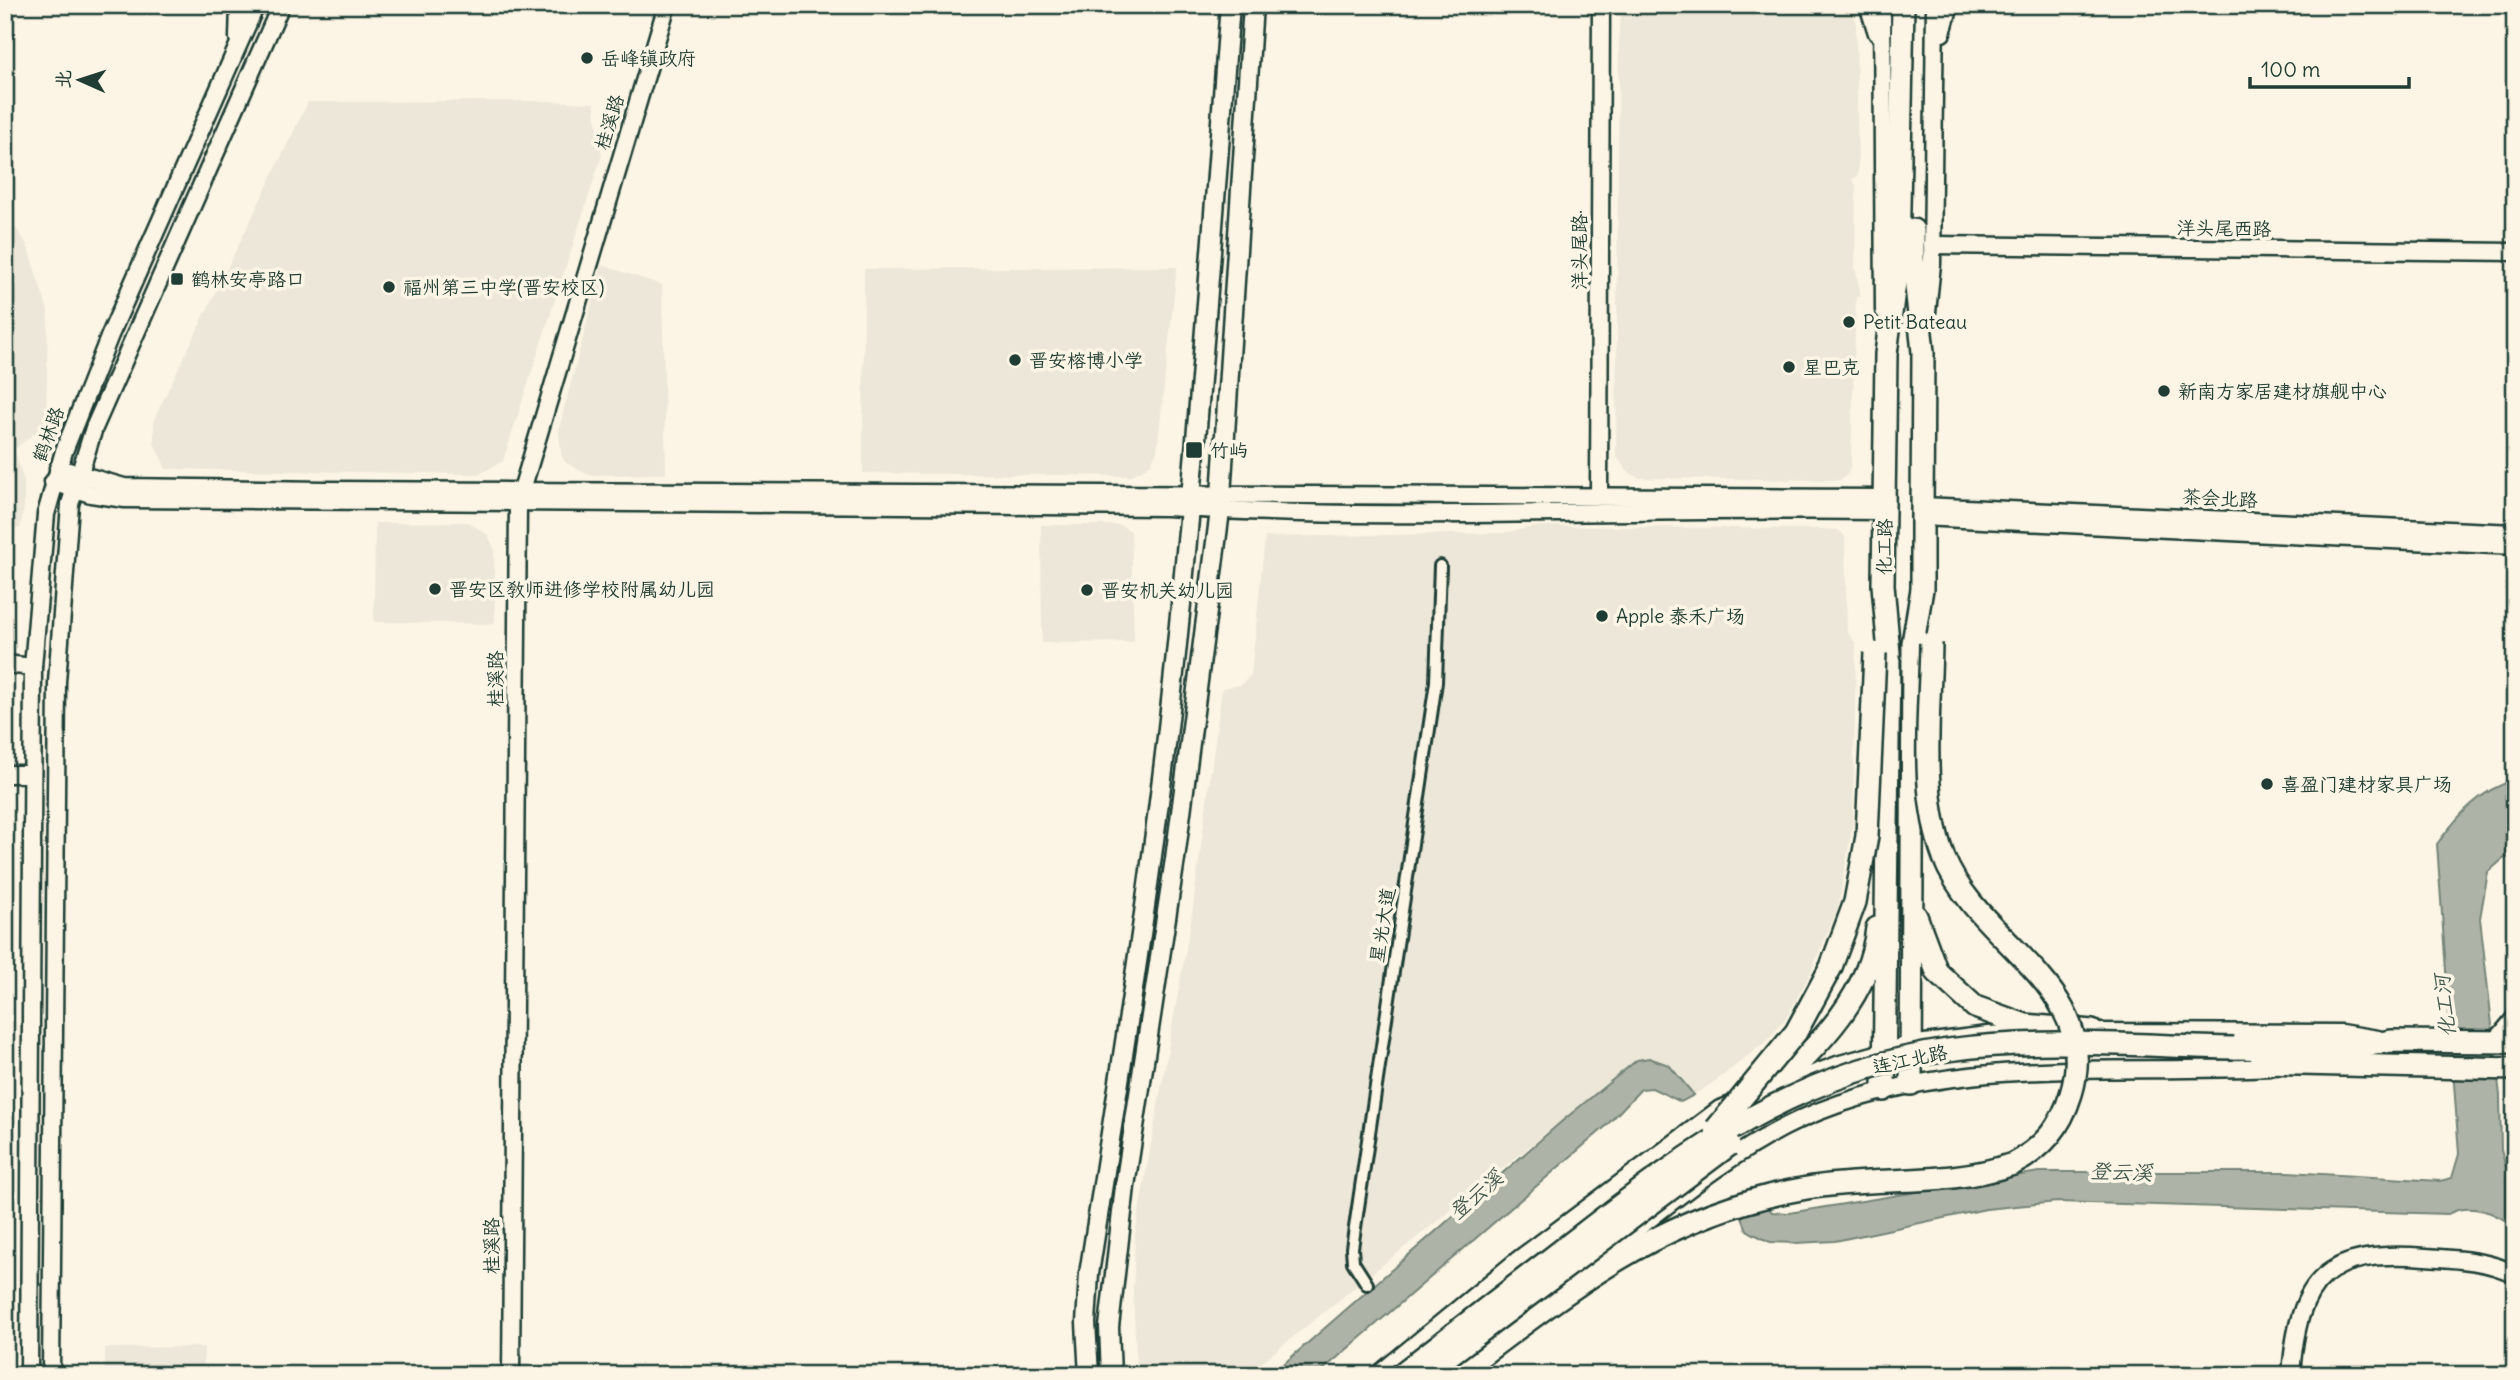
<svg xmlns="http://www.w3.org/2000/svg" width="2520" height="1380" font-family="Delius,'LXGW WenKai TC',sans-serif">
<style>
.built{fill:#ece7d8}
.water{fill:#aeb3a7;stroke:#758479;stroke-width:2}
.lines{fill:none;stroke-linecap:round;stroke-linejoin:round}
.street-casing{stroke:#1f3d34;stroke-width:16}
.secondary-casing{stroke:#1f3d34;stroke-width:21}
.primary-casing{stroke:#1f3d34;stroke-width:23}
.highway-casing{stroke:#1f3d34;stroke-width:26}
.street{stroke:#fcf5e5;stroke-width:10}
.secondary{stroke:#fcf5e5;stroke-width:16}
.primary{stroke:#fcf5e5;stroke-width:18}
.highway{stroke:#fcf5e5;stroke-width:21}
.highway-bridge-casing{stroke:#1f3d34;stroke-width:26;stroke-linecap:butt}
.highway-bridge{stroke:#fcf5e5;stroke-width:21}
.poi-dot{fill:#1f3d34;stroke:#fcf5e5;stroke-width:2.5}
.labels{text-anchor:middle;stroke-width:7;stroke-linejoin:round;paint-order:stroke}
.poi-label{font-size:19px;fill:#1f3d34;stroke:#fcf5e5;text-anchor:start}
.street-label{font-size:19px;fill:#1f3d34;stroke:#fcf5e5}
.water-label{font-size:21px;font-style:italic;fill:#435a51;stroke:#fcf5e5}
</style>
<rect width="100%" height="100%" fill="#fcf5e5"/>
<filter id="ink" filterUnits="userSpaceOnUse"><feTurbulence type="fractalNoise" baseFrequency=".0143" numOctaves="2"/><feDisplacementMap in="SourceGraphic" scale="14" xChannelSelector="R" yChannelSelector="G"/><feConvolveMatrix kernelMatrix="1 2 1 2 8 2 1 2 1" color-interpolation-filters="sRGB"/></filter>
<g filter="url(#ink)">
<g class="built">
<polygon points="1624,5 1846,5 1856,21 1858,176 1852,179 1856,185 1855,266 1861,297 1856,297 1851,463 1848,474 1840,480 1639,478 1628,472 1616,456 1619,26"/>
<polygon points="542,101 594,103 602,155 503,461 479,474 166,469 154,443 154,419 308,102"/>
<polygon points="5,211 27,245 48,311 46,425 14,449 24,481 24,506 20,528 5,531"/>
<polygon points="602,265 662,285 666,474 588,475 565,462 561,454 559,431 563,413"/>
<polygon points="1177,267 1157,451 1150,465 1131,476 863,473 864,269"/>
<polygon points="468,522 488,535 494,548 495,624 374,622 375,523"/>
<polygon points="1041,525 1120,525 1131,531 1134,642 1042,643"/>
<polygon points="1540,526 1823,529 1838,530 1845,536 1847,631 1856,644 1853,822 1838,908 1810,974 1788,1015 1769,1039 1721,1077 1694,1095 1669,1065 1649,1058 1637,1060 1246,1375 1137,1375 1133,1295 1135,1234 1191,921 1222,688 1241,685 1251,675 1265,537 1502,533"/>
<polygon points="5,804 9,818 10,987 5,986"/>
<polygon points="204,1347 203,1375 105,1375 105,1348"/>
</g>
<g class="water">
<path d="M2515,780V855L2503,859L2488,872L2480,918L2500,1096L2501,1150L2505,1164L2515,1178V1228C2497,1212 2469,1202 2448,1214L2057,1202L1986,1209L1835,1241L1796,1243L1770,1242L1754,1234L1747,1230L1740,1213L1767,1206L1772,1212L1789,1213L2039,1172H2288L2440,1181L2452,1178L2459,1154L2437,844C2458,816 2479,790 2515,780Z"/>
<polygon points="1649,1058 1669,1065 1694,1095 1681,1102 1652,1088 1641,1089 1605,1127 1317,1375 1271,1375 1561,1122 1637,1060"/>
</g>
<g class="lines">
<defs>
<polyline id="street" points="1367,1284 1353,1262 1352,1248 1436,682 1440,566"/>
<g id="secondary">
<polyline points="1868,5 1877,33"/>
<polyline points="1882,5 1884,311"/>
<polyline points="1942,33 1950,5"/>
<polyline points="238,38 239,5"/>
<polyline points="1932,245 2515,252"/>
<polyline points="1926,322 1932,264 1935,5"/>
<polyline points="58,468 124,487 323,490 1885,498"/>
<path d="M53,482L91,494L125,499L1167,507C1406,523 1645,507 1885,511"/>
<polyline points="1599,495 1601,5"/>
<polyline points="1922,506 2515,533"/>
<polyline points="1922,517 2515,546"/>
<polyline points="5,664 33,667"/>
<polyline points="5,774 32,774"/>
<polyline points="2083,1032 2341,1033 2378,1039"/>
<polyline points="2495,1042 2515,1018"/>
<path d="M1584,1270C1653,1218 1722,1155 1801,1119C1947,1053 2115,1075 2271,1067"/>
<polyline points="29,1375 33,667 46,514 64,451 110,335 256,5"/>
<polyline points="51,1375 57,682 70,504 94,428 281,5"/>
<polyline points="511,1375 518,503 667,5"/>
<polyline points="1378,1375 1518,1260 1720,1109 1840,1064 1909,1045 1988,1035 2036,1033"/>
<path d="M2291,1375C2298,1277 2327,1249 2426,1257C2456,1259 2487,1260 2515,1274"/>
</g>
<g id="primary">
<path d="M1089,1375L1086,1323L1089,1274C1117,1093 1147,911 1168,728C1195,488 1211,246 1230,5"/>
<polyline points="1111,1375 1109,1327 1125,1186 1175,859 1220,511 1253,5"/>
</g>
<g id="highway">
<polyline points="1916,916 1937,972 1975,1007 2025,1025 2092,1031"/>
<polyline points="2234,1048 2342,1050 2391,1041 2515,1042"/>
<polyline points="2261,1063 2515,1069"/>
<polyline points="1911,1084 1913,643 1922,589 1922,517 1923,352 1913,258 1913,230"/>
<polyline points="1884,1090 1889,653 1883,585 1886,354 1898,258 1903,5"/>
<path d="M1770,1091C1817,1046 1870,997 1877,928"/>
<path d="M1455,1375C1571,1289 1660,1213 1807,1188C1876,1176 1947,1187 2013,1164"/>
</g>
</defs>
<use href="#street" class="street-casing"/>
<use href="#secondary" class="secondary-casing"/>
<use href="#primary" class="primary-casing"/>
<use href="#highway" class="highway-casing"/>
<use href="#street" class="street"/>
<use href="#secondary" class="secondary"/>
<use href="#primary" class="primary"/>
<use href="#highway" class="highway"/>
<defs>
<g id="highway-bridge">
<path d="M1931,643C1930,713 1919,792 1944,858C1978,944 2104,987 2071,1094C2061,1127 2043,1148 2013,1164"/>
<polyline points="1716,1129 1796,1032 1831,967 1855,902 1867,836 1875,653"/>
<polyline points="1428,1371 1729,1145"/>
<path d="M1400,1375C1460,1328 1520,1282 1580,1236C1695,1147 1800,1071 1948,1050C2042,1037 2139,1046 2234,1048"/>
</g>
</defs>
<use href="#highway-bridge" class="highway-bridge-casing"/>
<use href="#highway-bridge" class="highway-bridge"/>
</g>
</g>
<g class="poi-dot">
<circle cx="587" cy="58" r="7"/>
<rect x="170" y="272" width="14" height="14" rx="3.5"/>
<circle cx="389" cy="287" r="7"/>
<circle cx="1849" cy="322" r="7"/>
<circle cx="1015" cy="360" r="7"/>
<circle cx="1789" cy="367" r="7"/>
<circle cx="2164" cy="391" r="7"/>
<rect x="1185" y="441" width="18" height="18" rx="3.5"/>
<circle cx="435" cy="589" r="7"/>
<circle cx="1087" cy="590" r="7"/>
<circle cx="1602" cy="616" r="7"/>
<circle cx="2267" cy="784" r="7"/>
</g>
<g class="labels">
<g class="poi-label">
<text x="601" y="65">岳峰镇政府</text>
<text x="191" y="286">鹤林安亭路口</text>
<text x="403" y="294">福州第三中学(晋安校区)</text>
<text x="1863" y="329">Petit Bateau</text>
<text x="1029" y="367">晋安榕博小学</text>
<text x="1803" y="374">星巴克</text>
<text x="2178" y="398">新南方家居建材旗舰中心</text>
<text x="1210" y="457">竹屿</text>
<text x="449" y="596">晋安区教师进修学校附属幼儿园</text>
<text x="1101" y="597">晋安机关幼儿园</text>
<text x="1616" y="623">Apple 泰禾广场</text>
<text x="2281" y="791">喜盈门建材家具广场</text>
</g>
<g class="street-label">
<text transform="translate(609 122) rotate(-73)" y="7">桂溪路</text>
<text transform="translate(2224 228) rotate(1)" y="7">洋头尾西路</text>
<text transform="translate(1579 250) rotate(-90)" y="7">洋头尾路·</text>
<text transform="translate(48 434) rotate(-70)" y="7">鹤林路</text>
<text transform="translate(2220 498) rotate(3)" y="7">茶会北路</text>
<text transform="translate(1884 547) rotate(-89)" y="7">化工路</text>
<text transform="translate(495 679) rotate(-90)" y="7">桂溪路</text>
<text transform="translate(1382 925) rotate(-81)" y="7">星光大道</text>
<text transform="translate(1910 1059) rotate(-12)" y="7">连江北路</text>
<text transform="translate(491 1246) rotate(-90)" y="7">桂溪路</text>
</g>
<g class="water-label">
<text transform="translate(2445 1006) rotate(-96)" y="7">化工河</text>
<text transform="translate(2121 1172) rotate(2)" y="7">登云溪</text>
<text transform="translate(1476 1195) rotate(-41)" y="7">登云溪</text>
</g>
</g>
<rect width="2520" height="1380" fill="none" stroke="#fcf5e5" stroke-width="28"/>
<rect x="14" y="14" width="2492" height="1352" fill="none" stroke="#1f3d34" stroke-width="2.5" filter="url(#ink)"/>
<g transform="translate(80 80) rotate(273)" stroke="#fcf5e5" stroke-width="5" paint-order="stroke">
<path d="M0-5L12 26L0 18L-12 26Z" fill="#1f3d34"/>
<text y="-10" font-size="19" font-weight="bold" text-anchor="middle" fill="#1f3d34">北</text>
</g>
<path d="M2250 77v10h159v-10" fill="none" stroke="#1f3d34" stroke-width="3.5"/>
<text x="2261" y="77" font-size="21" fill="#1f3d34" stroke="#fcf5e5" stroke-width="5" paint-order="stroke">100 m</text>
</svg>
